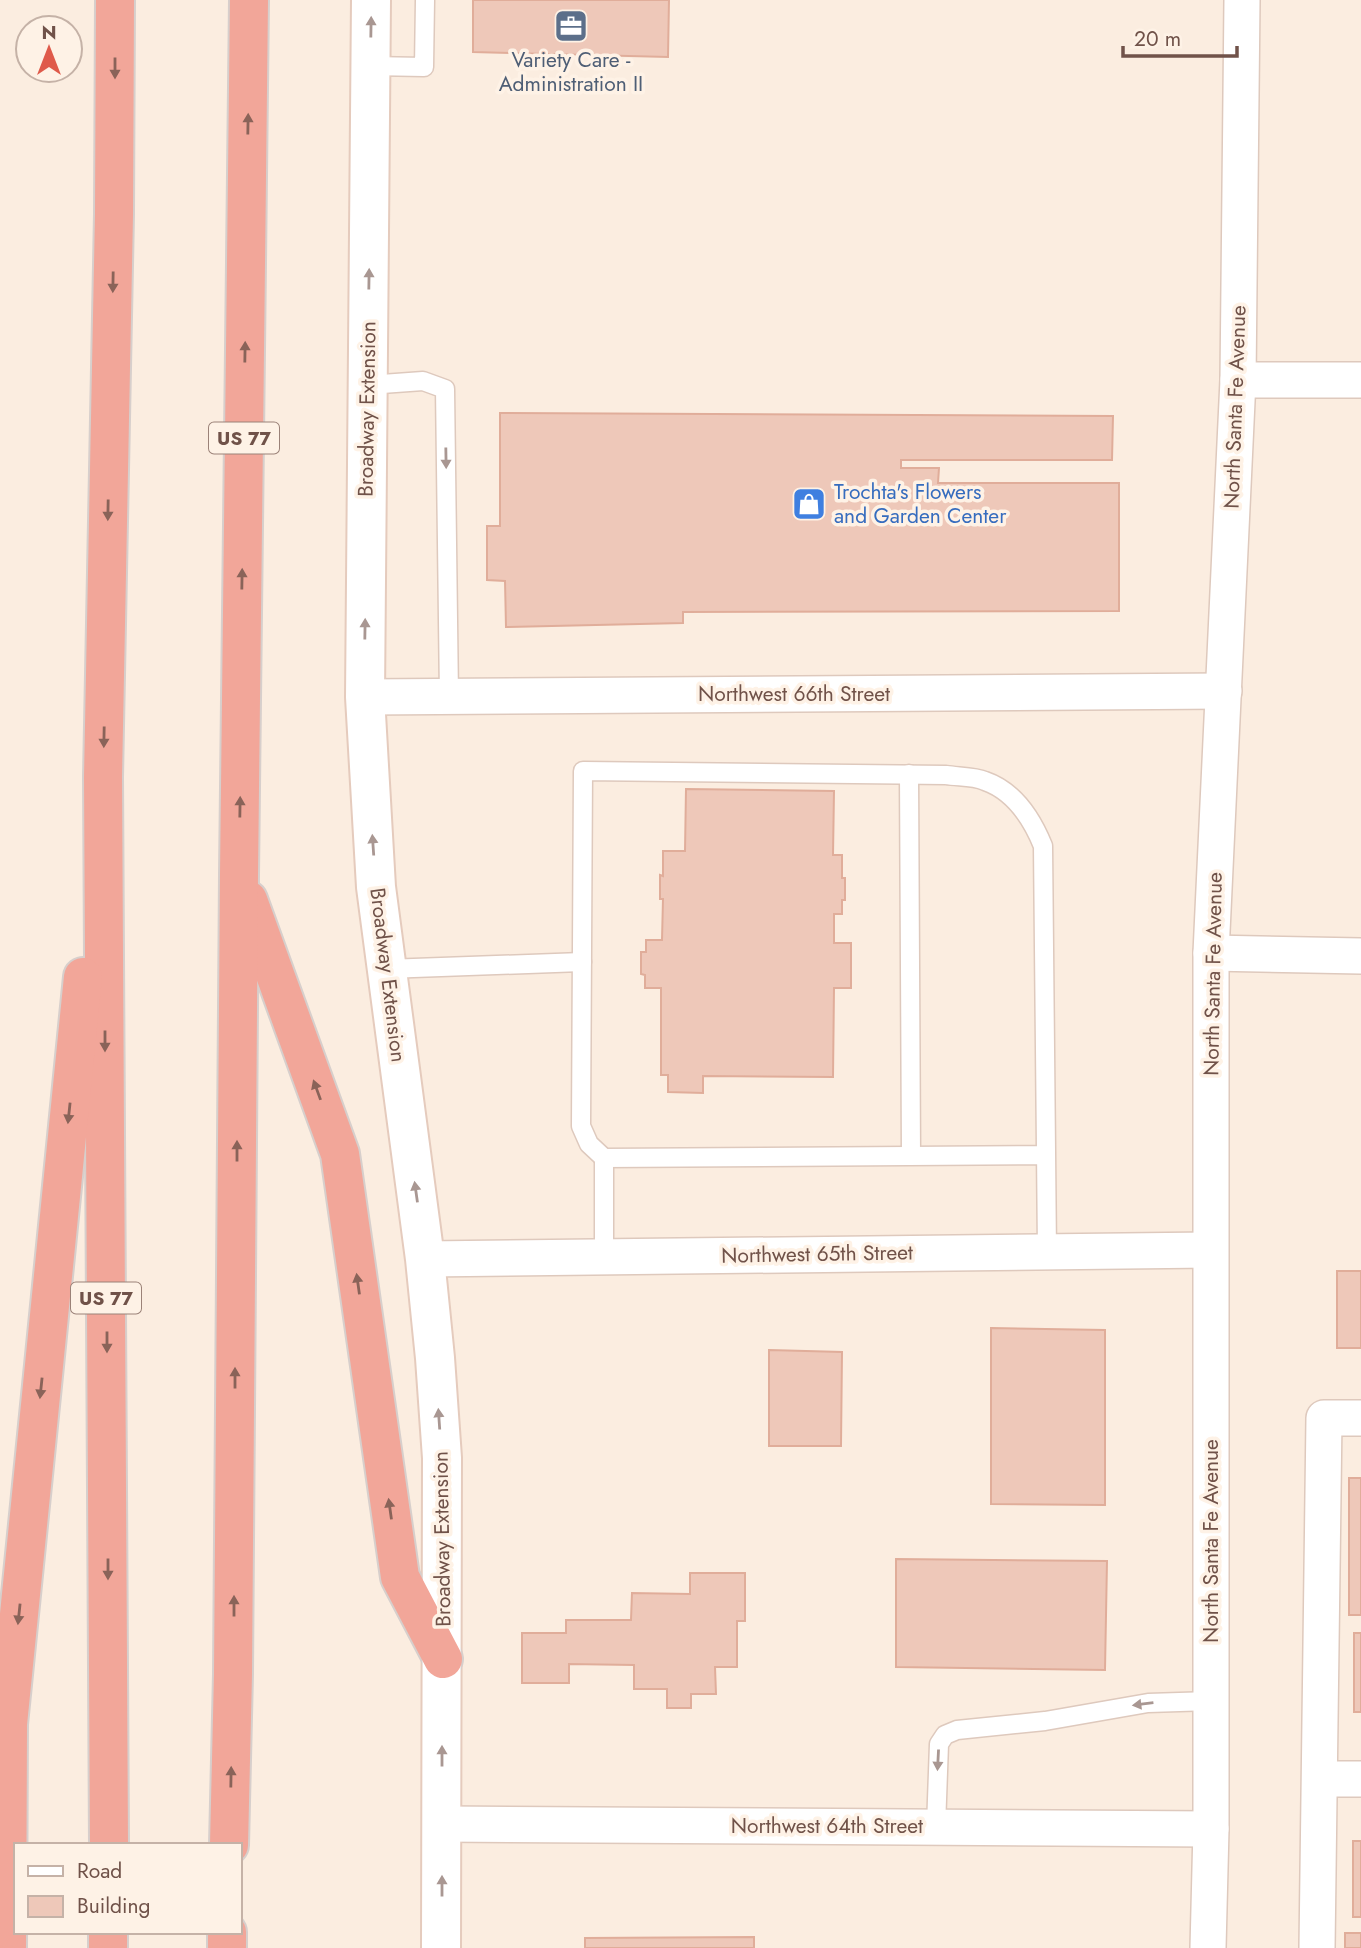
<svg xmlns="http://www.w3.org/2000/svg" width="1361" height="1948" font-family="Jost,sans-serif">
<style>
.building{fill:#eec8b9;stroke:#e0ad9a;stroke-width:2}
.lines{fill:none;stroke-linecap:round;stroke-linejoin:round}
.service-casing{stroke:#dec9bd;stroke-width:21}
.minor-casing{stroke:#dec9bd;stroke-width:38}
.secondary-casing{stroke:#e5cbbd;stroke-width:42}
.motorway-casing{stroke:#d7cfcc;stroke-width:42}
.service{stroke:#fff;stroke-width:18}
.minor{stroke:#fff;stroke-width:35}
.secondary{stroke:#fff;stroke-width:38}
.motorway{stroke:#f2a699;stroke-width:38}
.oneway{fill:#a99792}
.oneway2{fill:#8a6359}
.labels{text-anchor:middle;stroke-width:7;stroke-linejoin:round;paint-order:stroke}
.shield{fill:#fef2e6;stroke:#9b8278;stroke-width:2}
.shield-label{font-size:19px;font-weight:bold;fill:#705249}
.service-label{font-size:21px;fill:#4e5e75;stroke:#fef2e6}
.street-label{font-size:21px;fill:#705249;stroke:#fef2e6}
.shop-label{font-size:21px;fill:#366cbe;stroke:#fef2e6;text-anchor:start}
</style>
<rect width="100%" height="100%" fill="#fbede0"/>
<g class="building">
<polygon points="473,0 669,0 668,57 473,52"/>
<polygon points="500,413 1113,416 1112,460 901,460 901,468 939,468 938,483 1119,483 1119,611 683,612 683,623 506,627 505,581 487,580 487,526 500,526"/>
<polygon points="686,789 834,791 833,855 842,855 842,878 845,878 845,900 842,900 842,914 834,914 834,943 851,943 851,988 834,988 833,1077 703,1076 703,1093 668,1092 668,1075 661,1075 661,988 645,988 645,975 641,974 641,952 646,952 646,940 662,940 663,899 660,899 660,875 663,876 663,851 685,851"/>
<rect x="1337" y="1271" width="24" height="77"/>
<polygon points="991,1328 1105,1330 1105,1505 991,1504"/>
<polygon points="769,1350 842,1352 841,1446 769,1446"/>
<rect x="1349" y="1478" width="12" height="137"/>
<polygon points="896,1559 1107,1561 1105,1670 896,1667"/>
<polygon points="690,1573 745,1573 745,1621 737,1621 737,1667 715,1667 716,1694 691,1694 691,1708 667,1708 667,1689 634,1689 634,1665 569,1664 569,1683 522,1683 522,1633 566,1633 566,1620 631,1620 632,1593 690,1594"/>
<rect x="1354" y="1633" width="7" height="79"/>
<rect x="1353" y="1841" width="8" height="76"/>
<rect x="1345" y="1933" width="16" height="15"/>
<polygon points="754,1937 754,1948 585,1948 585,1938"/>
</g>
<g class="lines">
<defs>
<g id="service">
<polyline points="371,66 424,67 425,0"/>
<polyline points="368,385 423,381 445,389 449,697"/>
<polyline points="909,774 911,1155"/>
<polyline points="386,969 582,962"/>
<path d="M1046,1155L604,1158L589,1144L581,1126L583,771L946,775C958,777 974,776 985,781C1014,791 1032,819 1043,846L1047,1252"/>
<polyline points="604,1158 604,1256"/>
<polyline points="936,1827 939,1744 945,1735 957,1730 1045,1721 1148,1703 1211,1701"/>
</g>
<g id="minor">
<polyline points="1238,380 1361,380"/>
<polyline points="365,697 1224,691"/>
<polyline points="1211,953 1361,956"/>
<polyline points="425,1259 1210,1250"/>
<polyline points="1320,1779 1361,1779"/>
<polyline points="442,1824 1211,1829"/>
<polyline points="1208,1948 1211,1829 1211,953 1238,380 1242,0"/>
<polyline points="1317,1948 1324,1418 1361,1418"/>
</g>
<polyline id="secondary" points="371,0 365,697 376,887 425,1259 435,1358 442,1458 441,1948"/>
<g id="motorway">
<polyline points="248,900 340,1154 400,1577 443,1659"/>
<polyline points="109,1845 103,777 114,214 115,0"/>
<polyline points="229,1845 233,1674 239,875 249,0"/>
<polyline points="7,1948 8,1724 83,977"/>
<polyline points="108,1948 108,1932"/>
<polyline points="227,1948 227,1932"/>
</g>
</defs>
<use href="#service" class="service-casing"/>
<use href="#minor" class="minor-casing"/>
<use href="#secondary" class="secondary-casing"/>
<use href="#motorway" class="motorway-casing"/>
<use href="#service" class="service"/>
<use href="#minor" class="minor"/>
<use href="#secondary" class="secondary"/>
<use href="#motorway" class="motorway"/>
</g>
<defs><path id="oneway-solid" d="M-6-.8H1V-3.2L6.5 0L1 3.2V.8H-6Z" transform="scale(1.75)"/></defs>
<g class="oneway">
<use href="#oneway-solid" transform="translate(371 27) rotate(-89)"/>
<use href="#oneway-solid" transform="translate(369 279) rotate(-89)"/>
<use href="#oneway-solid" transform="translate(446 458) rotate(89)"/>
<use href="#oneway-solid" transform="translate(365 629) rotate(-89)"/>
<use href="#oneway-solid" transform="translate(373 845) rotate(-94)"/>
<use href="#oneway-solid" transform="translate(416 1192) rotate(-98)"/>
<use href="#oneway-solid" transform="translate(439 1419) rotate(-94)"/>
<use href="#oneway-solid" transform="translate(1143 1704) rotate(173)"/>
<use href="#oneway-solid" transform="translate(442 1756) rotate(-90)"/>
<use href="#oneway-solid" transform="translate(938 1760) rotate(93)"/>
<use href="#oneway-solid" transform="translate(442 1886) rotate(-90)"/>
</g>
<g class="oneway2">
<use href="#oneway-solid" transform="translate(115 68) rotate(90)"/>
<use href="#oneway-solid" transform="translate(248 124) rotate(-89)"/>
<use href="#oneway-solid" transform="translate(113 282) rotate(91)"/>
<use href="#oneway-solid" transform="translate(245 352) rotate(-89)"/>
<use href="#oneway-solid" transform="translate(108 510) rotate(91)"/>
<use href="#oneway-solid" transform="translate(242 579) rotate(-89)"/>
<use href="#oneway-solid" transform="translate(104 737) rotate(91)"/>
<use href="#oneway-solid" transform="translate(240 807) rotate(-89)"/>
<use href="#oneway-solid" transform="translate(105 1041) rotate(90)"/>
<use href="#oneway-solid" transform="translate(317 1090) rotate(-110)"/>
<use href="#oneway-solid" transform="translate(69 1113) rotate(96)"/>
<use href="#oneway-solid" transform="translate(237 1151) rotate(-90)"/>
<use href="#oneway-solid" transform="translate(358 1284) rotate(-98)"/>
<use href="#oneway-solid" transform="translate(107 1342) rotate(90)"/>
<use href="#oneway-solid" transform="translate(235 1378) rotate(-90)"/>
<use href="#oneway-solid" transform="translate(41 1388) rotate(96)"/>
<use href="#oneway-solid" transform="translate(390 1509) rotate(-98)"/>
<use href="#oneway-solid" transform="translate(108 1569) rotate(90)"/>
<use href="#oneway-solid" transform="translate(234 1606) rotate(-90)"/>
<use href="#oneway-solid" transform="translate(19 1614) rotate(96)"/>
<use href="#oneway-solid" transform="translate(231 1777) rotate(-89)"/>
</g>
<defs>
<symbol id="office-square" viewBox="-11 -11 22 22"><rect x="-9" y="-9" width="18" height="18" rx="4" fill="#5c6f8a" stroke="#fef2e6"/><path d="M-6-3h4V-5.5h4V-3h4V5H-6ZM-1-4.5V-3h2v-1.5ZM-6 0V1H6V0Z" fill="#fff"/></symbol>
<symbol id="shop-square" viewBox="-11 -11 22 22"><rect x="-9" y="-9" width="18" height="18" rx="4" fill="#3f7fe0" stroke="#fef2e6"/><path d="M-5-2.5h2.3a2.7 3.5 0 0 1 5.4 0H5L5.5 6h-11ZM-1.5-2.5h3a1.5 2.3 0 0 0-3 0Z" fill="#fff"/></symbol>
</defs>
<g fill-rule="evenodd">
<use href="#office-square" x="552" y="7" width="38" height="38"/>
<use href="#shop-square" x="790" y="485" width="38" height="38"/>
</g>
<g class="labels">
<g class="shield">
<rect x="209" y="422.5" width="70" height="31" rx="5"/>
<rect x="71" y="1282.5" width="70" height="31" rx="5"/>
</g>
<g class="shield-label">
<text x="244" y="445">US 77</text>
<text x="106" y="1305">US 77</text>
</g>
<g class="service-label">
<text x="571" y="67">Variety Care -<tspan x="571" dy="24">Administration II</tspan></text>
</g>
<g class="street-label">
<text transform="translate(1235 407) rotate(-88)" y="7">North Santa Fe Avenue</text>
<text transform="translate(367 409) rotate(-89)" y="7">Broadway Extension</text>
<text x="794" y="701">Northwest 66th Street</text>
<text transform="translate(1213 974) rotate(-89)" y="7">North Santa Fe Avenue</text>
<text transform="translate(388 975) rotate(83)" y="7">Broadway Extension</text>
<text transform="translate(817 1254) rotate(-1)" y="7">Northwest 65th Street</text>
<text transform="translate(442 1539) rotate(-91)" y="7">Broadway Extension</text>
<text transform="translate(1211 1541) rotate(-90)" y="7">North Santa Fe Avenue</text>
<text x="827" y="1833">Northwest 64th Street</text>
</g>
<g class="shop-label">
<text x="834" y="499">Trochta's Flowers<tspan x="834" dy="24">and Garden Center</tspan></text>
</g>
</g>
<rect x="14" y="1843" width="228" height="91" fill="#fef2e6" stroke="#c5b2a7" stroke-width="2"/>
<rect x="28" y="1866" width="35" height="10" fill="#ffffff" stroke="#c5b2a7" stroke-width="2"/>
<text x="77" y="1878" font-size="21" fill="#705249">Road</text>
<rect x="28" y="1896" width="35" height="21" fill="#eec8b9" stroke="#c5b2a7" stroke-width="2"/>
<text x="77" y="1913" font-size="21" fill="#705249">Building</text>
<g transform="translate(49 49)"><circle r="33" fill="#fef2e6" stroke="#c5b2a7" stroke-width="2"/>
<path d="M0-5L12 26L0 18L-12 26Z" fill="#df5a4a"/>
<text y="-10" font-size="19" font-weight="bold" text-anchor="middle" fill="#705249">N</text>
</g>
<path d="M1123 46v10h114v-10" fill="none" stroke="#705249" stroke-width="3.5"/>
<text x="1134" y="46" font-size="21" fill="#705249" stroke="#fef2e6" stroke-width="5" paint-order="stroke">20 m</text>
</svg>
